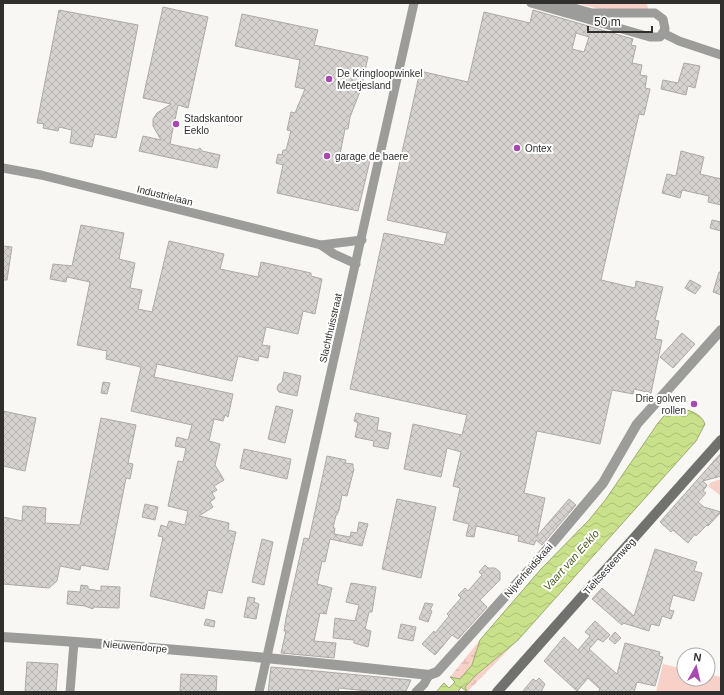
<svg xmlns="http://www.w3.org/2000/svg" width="724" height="695" font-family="Helvetica,sans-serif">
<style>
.green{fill:#f7d0c8}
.wetland{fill:url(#wetland-marsh)}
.water{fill:url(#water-waves);stroke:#9bac6e}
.building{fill:url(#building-cross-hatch);stroke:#aca9a7;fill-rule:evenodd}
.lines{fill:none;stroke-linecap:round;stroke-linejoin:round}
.minor{stroke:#9c9c9b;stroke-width:9}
.tertiary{stroke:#9c9c9b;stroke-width:10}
.secondary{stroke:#71716f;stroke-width:10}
.poi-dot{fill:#a849b1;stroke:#fff;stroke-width:1.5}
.labels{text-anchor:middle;stroke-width:4;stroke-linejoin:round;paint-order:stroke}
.poi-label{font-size:10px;fill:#302f2e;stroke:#fff;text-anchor:start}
.street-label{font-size:10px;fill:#302f2e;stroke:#fff}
.water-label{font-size:11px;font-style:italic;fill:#4e5d20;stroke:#fff}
</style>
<defs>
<pattern id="wetland-marsh" width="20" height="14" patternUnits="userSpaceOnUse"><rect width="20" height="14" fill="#f7d0c8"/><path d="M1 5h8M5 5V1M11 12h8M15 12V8" fill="none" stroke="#d4b3ac"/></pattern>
<pattern id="water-waves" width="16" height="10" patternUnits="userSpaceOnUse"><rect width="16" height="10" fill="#c9e18a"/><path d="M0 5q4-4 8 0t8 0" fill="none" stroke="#adc177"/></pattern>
<pattern id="building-cross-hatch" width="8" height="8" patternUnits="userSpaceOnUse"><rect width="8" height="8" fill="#d5d2d0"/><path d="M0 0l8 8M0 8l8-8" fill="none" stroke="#b7b5b3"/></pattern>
</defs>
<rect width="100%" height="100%" fill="#f9f7f4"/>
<g class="green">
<polygon points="576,3 647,3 648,9 603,10"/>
<polygon points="721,479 721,496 708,486 712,482"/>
<polygon points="663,664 684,669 684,679 708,679 708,674 721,677 721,692 656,692"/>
</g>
<g class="wetland">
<polygon points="480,640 472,665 460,679 450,677"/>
<polygon points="518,640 467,692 465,687 476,675"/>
</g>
<path class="water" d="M678,408C689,410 701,413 705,424L696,441L518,640L476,675L465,687L467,692L461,687L458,692H436L444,683L449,688L455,682L450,677L460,679L472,665L480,640L541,569L589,520L606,499L658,423L669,410Z"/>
<g class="building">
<polygon points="163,7 208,17 188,108 178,105 175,120 177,123 176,126 173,128 170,144 197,150 200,148 202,151 220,155 217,168 139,151 143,136 161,140 153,126 153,119 157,113 171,104 143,98"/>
<polygon points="59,10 138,25 116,138 95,134 92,147 70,143 72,130 59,127 58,131 43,128 44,124 37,123"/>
<path d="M533,10L633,39L631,45L636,46L632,63L642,65L640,75L647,76L645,88L650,89L644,115L639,114L601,280L635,288L636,281L663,287L655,320L659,321L655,339L662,340L651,393L634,389L633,394L612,390L600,444L537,431L524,493L545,498L537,536L569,499L576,505L542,545L536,540L534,545L518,541L519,536L476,526L474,537L466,536L469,524L453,520L460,488L453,486L461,452L447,448L441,477L404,469L413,424L462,435L467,415L350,389L384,233L444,245L447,233L387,220L420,71L468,82L484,12L530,23ZM576,33L589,37L584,52L572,49Z"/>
<polygon points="242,14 318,30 314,45 368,57 361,89 350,117 348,129 345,129 339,159 357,163 359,153 371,156 358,211 277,193 283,165 276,163 278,154 282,155 283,150 286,150 291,131 287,130 291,112 295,113 305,89 295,87 300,60 235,46"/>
<polygon points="684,63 700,66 695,88 688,86 686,95 661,89 663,80 678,83"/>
<polygon points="681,151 704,157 700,174 721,179 721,205 708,202 709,196 682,190 680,198 662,193 667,174 676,176"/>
<polygon points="712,220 721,222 721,231 710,228"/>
<polygon points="81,225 124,233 119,259 135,263 130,288 142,290 138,309 152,312 169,241 224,254 220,269 258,277 261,262 311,273 311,276 322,279 315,314 303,311 298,334 266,327 262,345 270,346 268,358 259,356 258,361 238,356 232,381 157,364 154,377 233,394 228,417 225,415 223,421 214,419 209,441 220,444 215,465 224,480 214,486 217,490 212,493 215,498 210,502 213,507 199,516 229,523 228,530 236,532 222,593 208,590 204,609 150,596 163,537 158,536 161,525 167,527 169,521 185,525 188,511 168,506 178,461 183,462 186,448 175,446 177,437 188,440 192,425 131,411 141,367 106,359 107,351 77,345 90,282 67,277 66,282 50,279 53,264 72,266"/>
<polygon points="3,246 12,247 7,280 3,280"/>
<polygon points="719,272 721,272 721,295 713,292"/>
<polygon points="690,280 701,286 695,294 685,288"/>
<polygon points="682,333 695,344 673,368 660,357"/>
<polygon points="284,372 301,376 297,396 279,392 277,389 278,385 282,382"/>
<polygon points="103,382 110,383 107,394 101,393"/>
<polygon points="276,406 293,410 285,443 268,439"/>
<polygon points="3,411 36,418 25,471 3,466"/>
<polygon points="356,413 379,418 377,430 391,433 388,449 373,446 374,441 355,437 358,423 354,421"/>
<polygon points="101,418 136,425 128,463 133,464 130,479 126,478 108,570 81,565 80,570 60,566 57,581 49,588 3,584 3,517 22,521 23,506 46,508 45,523 80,525"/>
<polygon points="244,449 291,459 287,479 240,468"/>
<polygon points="721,453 721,476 703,481 707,485 703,491 706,493 698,502 704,507 721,512 708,526 707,525 696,536 695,534 688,543 673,530 671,532 660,522"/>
<polygon points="327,456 346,460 345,463 353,464 353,468 354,469 347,496 342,495 339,510 337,515 336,515 333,528 335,528 334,534 350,537 351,532 357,533 359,522 368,524 362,546 330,539 325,562 322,561 317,584 332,588 326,614 320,613 314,641 336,643 334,658 281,653 286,631 284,631 286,618 304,538 309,539"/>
<polygon points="397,499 436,507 421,578 382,569"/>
<polygon points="145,504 158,507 155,520 142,517"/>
<polygon points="262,539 273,542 264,585 252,582"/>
<polygon points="655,549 697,562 694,571 702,573 694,601 673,595 669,610 674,611 671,619 662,616 659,626 651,624 649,631 623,623 622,625 592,599 602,588 634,616"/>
<polygon points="485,565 488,568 495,568 500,572 500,580 480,600 487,607 458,639 452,635 435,655 422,644 434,631 435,633 449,616 447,614 461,598 458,595 465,588 468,591 482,575 479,572"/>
<polygon points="351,583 376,587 372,612 369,612 365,629 371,631 368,647 354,643 354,640 333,638 335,618 355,621 359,605 346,602"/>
<polygon points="81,585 88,586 88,589 101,591 101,586 120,587 119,608 93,607 93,609 85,606 67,604 68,591 80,592"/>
<polygon points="248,597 255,598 254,602 259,604 256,619 244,617"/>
<polygon points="425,603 433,604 430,610 432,611 428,622 419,619"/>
<polygon points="206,619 215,621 214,627 204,625"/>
<polygon points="595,621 610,635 603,642 598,639 589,649 617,674 625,643 660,652 659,656 663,657 655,686 637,682 634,692 598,692 600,689 588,678 577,691 544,661 564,637 578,650 590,636 585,632"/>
<polygon points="401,624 416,627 413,641 398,638"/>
<polygon points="615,632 621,638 615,644 609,639"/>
<polygon points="27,662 58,664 56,692 25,692"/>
<polygon points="271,667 316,671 411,680 406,691 377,692 339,688 338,692 268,692"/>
<polygon points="181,674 217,676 216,692 180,692"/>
<polygon points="539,678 545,684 541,692 522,692 533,679 536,681"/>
</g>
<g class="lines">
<g class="minor">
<polyline points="531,3 650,37 660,37 665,29 663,19 655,13 592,13 556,3"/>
<polyline points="663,33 679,41 721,55"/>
<polyline points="3,168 41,175 321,245 362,240"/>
<polyline points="321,245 334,254 356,264"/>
<polyline points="70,692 74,642"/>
<polyline points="259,692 414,3"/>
<polyline points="416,692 424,684 429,675"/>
</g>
<path class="tertiary" d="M3,637C145,646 287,659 429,675L437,672L538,560L603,483L637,424L721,330"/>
<polyline class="secondary" points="497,692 721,440"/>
</g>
<g class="poi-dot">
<circle cx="329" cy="79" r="4"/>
<circle cx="176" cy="124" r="4"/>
<circle cx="517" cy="148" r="4"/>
<circle cx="327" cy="156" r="4"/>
<circle cx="694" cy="404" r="4"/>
</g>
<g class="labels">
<g class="poi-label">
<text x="337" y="77">De Kringloopwinkel<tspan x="337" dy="12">Meetjesland</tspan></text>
<text x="184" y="122">Stadskantoor<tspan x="184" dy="12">Eeklo</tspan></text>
<text x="525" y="152">Ontex</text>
<text x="335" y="160">garage de baere</text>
<text x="686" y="402" text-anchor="end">Drie golven<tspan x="686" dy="12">rollen</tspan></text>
</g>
<g class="street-label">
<text transform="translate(165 195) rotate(14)" y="4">Industrielaan</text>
<text transform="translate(330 328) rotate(-77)" y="4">Slachthuisstraat</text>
<text transform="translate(609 566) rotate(-48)" y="4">Tieltsesteenweg</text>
<text transform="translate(528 570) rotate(-49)" y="4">Nijverheidskaai</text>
<text transform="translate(135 646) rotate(5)" y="4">Nieuwendorpe</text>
</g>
<g class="water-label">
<text transform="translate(571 560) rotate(-48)" y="4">Vaart van Eeklo</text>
</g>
</g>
<rect width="724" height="695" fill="none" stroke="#302f2e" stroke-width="8"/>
<g transform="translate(696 667) rotate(8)"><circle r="19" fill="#ffffff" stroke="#acacab"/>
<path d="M0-3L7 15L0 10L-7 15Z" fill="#a849b1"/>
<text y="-6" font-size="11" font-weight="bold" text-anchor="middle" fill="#302f2e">N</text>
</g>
<path d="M588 26v6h64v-6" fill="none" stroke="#302f2e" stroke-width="2"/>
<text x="594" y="26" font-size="12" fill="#302f2e" stroke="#ffffff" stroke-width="3" paint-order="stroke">50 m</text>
</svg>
